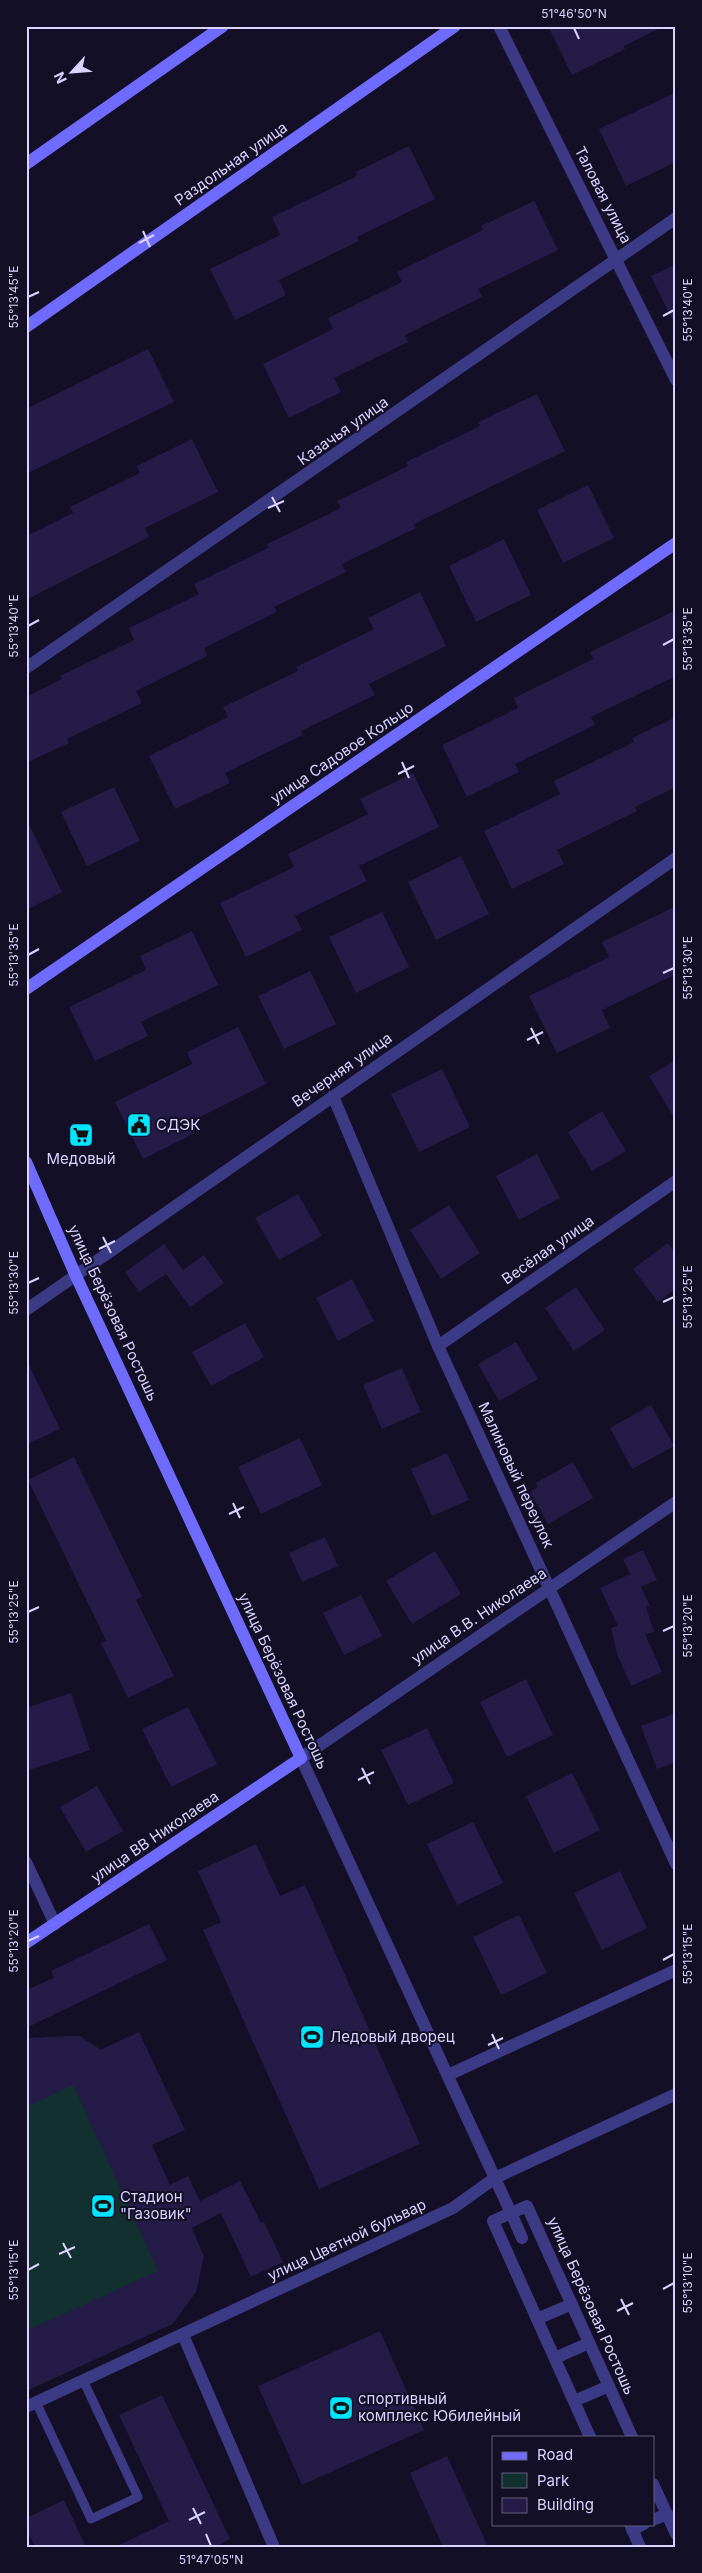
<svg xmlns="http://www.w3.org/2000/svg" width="702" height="2573" font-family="Inter,sans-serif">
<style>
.green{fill:#12302f}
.building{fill:#241b47}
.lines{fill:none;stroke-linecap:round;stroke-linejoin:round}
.lane{stroke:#3d3a85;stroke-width:9}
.street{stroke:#3d3a85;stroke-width:12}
.secondary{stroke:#6f6bff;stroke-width:12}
.ticks{fill:none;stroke:#d9d4ff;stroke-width:2}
.labels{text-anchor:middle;stroke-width:4;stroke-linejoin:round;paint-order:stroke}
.street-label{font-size:15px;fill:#d9d4ff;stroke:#130f26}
.poi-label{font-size:15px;fill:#d9d4ff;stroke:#130f26;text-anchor:start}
.neatline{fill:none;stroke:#d9d4ff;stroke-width:2}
.ticks-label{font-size:12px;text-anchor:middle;fill:#d9d4ff}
</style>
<rect width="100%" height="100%" fill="#130f26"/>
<polygon class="green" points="80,2036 111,2057 196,2292 172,2324 26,2391 26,2047 47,2037"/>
<g class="building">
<polygon points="548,26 664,26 624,46 625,49 572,75"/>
<polygon points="676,92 676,162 626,186 599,129"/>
<polygon points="409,146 435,199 357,237 359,241 279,280 286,295 235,320 210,269 280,235 272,217 357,176 356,172"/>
<polygon points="534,201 558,250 478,289 482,297 405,335 408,342 334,378 341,392 289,418 263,364 333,329 328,318 402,282 397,272 483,230 481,226"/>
<polygon points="676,264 676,327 651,276"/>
<polygon points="148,349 174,402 26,474 26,409"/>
<polygon points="537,394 565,451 414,524 416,528 342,564 346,572 274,607 277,612 204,648 207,656 136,691 142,703 67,739 69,743 26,763 26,697 62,679 60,676 134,640 129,628 199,594 194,584 268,548 267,544 341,508 337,501 408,466 406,462 480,426 478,422"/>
<polygon points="192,439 218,492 145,528 149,537 26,600 26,536 73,513 70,507 140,473 137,466"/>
<polygon points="588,485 614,538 563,563 537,510"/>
<polygon points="504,539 531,595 476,622 449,566"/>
<polygon points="420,592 446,646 369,684 375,695 301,731 303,735 225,773 230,783 175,809 149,756 228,717 223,707 298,671 296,667 374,629 368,618"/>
<polygon points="676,610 676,676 591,717 595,725 515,764 519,772 467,797 442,745 518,708 514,698 593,659 590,652"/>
<polygon points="676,717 676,787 635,807 637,811 557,850 564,864 512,889 484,831 560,794 554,781 634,742 632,738"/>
<polygon points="413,773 439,827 359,866 367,881 295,916 302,930 246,957 220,903 294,867 288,854 368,814 360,799"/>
<polygon points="114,787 140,841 87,866 61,812"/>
<polygon points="26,818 62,892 26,910"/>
<polygon points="461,856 489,914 436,940 408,882"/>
<polygon points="676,906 676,974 602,1010 610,1028 557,1053 529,996 609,957 602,942"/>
<polygon points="382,912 409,967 356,993 329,937"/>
<polygon points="192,931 218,985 141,1022 148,1036 95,1061 69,1007 146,970 140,956"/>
<polygon points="310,971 336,1024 284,1049 258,996"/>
<polygon points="238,1027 266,1084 190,1122 195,1133 143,1159 115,1102 192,1064 187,1052"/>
<polygon points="676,1060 676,1121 649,1076"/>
<polygon points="442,1069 470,1127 419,1152 391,1094"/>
<polygon points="602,1111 626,1151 592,1171 568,1132"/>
<polygon points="537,1154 560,1198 519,1220 496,1176"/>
<polygon points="298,1194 322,1236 279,1260 255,1218"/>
<polygon points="449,1205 480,1253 441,1279 410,1230"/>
<polygon points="668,1243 676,1254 676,1288 658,1302 633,1269"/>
<polygon points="164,1244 183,1270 204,1255 224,1283 190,1307 166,1274 139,1292 125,1272"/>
<polygon points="352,1279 374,1321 338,1341 316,1298"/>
<polygon points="576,1287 605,1330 574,1351 545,1308"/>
<polygon points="245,1323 264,1357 211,1386 192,1352"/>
<polygon points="516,1342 538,1379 499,1401 478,1364"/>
<polygon points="26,1359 60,1429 26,1445"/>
<polygon points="402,1368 421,1412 382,1429 363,1385"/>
<polygon points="651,1405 674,1446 632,1469 610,1428"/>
<polygon points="300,1438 322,1485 261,1514 238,1467"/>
<polygon points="447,1453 469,1500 432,1516 411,1469"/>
<polygon points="74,1457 142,1597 136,1600 174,1676 128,1698 101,1643 106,1640 28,1480"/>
<polygon points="573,1462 593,1498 548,1524 530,1492 538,1487 536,1483"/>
<polygon points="325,1537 338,1566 302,1582 289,1553"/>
<polygon points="643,1550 657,1580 641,1587 650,1606 646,1607 654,1632 645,1634 662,1672 631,1686 617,1654 611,1628 618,1626 600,1588 630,1574 623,1559"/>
<polygon points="435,1551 461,1594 412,1624 386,1581"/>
<polygon points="361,1595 382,1636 344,1655 323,1613"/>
<polygon points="526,1679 553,1735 507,1757 480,1702"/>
<polygon points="71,1693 90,1750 26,1771 26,1708"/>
<polygon points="188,1707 217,1764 171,1787 142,1729"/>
<polygon points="676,1713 676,1762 657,1769 641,1726"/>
<polygon points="427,1728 454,1783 408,1805 381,1750"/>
<polygon points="572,1773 600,1830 554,1853 526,1796"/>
<polygon points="97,1786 123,1831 86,1852 60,1807"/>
<polygon points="473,1822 503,1883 457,1905 427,1844"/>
<polygon points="256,1844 280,1896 305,1885 420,2144 319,2189 203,1930 221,1922 198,1871"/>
<polygon points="620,1871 647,1928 602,1950 574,1893"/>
<polygon points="519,1915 547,1973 501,1995 473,1937"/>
<polygon points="149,1924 167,1960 26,2028 26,1990 54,1978 51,1971"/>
<polygon points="139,2032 185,2130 152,2145 170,2185 188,2176 200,2201 240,2181 261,2223 264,2222 283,2262 251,2277 221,2213 192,2228 204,2257 196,2292 172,2324 26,2391 26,2331 158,2271 73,2085 26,2107 26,2038 80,2036 100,2050"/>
<polygon points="380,2331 424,2430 302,2485 258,2386"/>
<polygon points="162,2395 230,2539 215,2547 115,2547 169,2521 119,2415"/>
<polygon points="447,2456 488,2547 443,2547 410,2473"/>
<polygon points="64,2500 86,2547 35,2547 26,2528 26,2518"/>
</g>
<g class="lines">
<polyline class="lane" points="36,2402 91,2519 138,2497 83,2380"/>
<g class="street">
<polyline points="499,26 676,380"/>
<polyline points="26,668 676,218"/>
<polyline points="333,1096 438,1346 676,1864"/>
<polyline points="26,1310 676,858"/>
<polyline points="438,1346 676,1181"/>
<polyline points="26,1862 55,1924"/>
<polyline points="448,2075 676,1970"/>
<polyline points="522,2238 511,2213 527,2206 632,2437"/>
<polyline points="537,2319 572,2304"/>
<polyline points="183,2335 274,2547"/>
<polyline points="555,2358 589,2343"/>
<polyline points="574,2401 609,2386"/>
<polyline points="26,2407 453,2208 495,2178 676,2094"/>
<polyline points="590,2437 493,2221 511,2213 301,1758 676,1502"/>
<polyline points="653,2484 676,2534"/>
<polyline points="653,2520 667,2514"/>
<polyline points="630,2524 640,2547"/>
<polyline points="632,2530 644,2524"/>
</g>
<g class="secondary">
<polyline points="26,164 223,26"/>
<polyline points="26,327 455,26"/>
<polyline points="26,989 676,543"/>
<polyline points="26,1162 76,1276 301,1758 26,1943"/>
</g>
</g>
<path class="ticks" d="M574,28L579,39M143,231L150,247M139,243L154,235M28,297L39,292M663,316L674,310M272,497L280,512M268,508L284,501M28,626L39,620M663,645L674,639M402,762L409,778M398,774L414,766M28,955L39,949M663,973L674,968M531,1028L539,1044M527,1040L543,1032M103,1237L111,1253M99,1249L115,1241M28,1283L39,1278M663,1302L674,1297M233,1503L240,1518M229,1514L244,1507M28,1612L39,1607M663,1631L674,1626M362,1768L370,1784M358,1780L374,1772M28,1941L39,1936M663,1960L674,1954M492,2034L499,2049M488,2045L503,2038M63,2243L71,2258M59,2254L75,2247M28,2270L39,2264M663,2289L674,2283M621,2299L629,2315M617,2311L633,2303M193,2508L201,2524M189,2520L205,2512M206,2534L211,2546"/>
<defs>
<symbol id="civic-square" viewBox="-11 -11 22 22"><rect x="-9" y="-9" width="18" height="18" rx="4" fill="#00e5ff" stroke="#130f26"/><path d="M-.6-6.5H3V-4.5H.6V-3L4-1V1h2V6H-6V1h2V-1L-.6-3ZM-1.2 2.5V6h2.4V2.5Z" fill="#111"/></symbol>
<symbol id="supermarket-square" viewBox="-11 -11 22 22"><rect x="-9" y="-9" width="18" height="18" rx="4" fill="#00e5ff" stroke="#130f26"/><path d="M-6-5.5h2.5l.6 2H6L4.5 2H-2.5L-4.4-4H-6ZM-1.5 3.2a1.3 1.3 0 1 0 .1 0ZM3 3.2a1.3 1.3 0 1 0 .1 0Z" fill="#111"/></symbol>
<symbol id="stadium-square" viewBox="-11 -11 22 22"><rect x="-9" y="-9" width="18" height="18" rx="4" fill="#00e5ff" stroke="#130f26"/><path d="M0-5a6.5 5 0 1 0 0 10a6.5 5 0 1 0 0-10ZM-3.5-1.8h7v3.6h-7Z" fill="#111"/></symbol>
</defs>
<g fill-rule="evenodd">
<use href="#civic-square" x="125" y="1111" width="28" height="28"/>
<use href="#supermarket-square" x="67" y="1121" width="28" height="28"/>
<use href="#stadium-square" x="298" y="2023" width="28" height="28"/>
<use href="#stadium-square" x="89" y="2192" width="28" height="28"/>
<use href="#stadium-square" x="327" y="2394" width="28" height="28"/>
</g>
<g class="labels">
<g class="street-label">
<text transform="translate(231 164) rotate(-35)" y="5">Раздольная улица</text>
<text transform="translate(603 195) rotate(63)" y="5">Таловая улица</text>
<text transform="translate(343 431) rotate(-35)" y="5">Казачья улица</text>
<text transform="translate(342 753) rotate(-34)" y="5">улица Садовое Кольцо</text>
<text transform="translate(342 1070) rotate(-35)" y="5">Вечерняя улица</text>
<text transform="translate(548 1250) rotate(-35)" y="5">Весёлая улица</text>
<text transform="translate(113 1313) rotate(65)" y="5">улица Берёзовая Ростошь</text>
<text transform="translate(516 1475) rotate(65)" y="5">Малиновый переулок</text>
<text transform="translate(479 1616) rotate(-34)" y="5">улица В.В. Николаева</text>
<text transform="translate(283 1681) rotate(65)" y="5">улица Берёзовая Ростошь</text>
<text transform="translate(155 1837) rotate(-34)" y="5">улица ВВ Николаева</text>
<text transform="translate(347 2240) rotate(-25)" y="5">улица Цветной бульвар</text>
<text transform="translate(591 2306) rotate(66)" y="5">улица Берёзовая Ростошь</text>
</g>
<g class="poi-label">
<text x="156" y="1130">СДЭК</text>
<text x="81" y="1164" text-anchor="middle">Медовый</text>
<text x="330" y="2042">Ледовый дворец</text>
<text x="120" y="2202">Стадион<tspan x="120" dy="17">"Газовик"</tspan></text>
<text x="358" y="2404">спортивный<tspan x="358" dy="17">комплекс Юбилейный</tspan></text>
</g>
</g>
<rect width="702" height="2573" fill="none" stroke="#130f26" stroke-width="55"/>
<rect x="492" y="2436" width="162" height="90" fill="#130f26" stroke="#625e7d"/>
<rect x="502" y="2452" width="25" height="8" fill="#6f6bff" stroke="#625e7d"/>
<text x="537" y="2460" font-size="15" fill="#d9d4ff">Road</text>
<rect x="502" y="2473" width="25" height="15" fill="#12302f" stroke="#625e7d"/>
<text x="537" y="2486" font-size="15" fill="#d9d4ff">Park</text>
<rect x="502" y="2498" width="25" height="15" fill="#241b47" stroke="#625e7d"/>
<text x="537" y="2510" font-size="15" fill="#d9d4ff">Building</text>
<g transform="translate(72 72) rotate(244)" stroke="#130f26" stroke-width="4" paint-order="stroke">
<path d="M0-4L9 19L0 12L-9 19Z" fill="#d9d4ff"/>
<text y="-8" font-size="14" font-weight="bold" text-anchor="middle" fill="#d9d4ff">N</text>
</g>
<rect x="28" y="28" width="646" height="2518" class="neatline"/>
<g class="ticks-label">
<text x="574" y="18">51°46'50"N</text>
<text transform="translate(14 297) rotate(-90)" y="4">55°13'45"E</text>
<text transform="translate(688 310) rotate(-90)" y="4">55°13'40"E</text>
<text transform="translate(14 626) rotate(-90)" y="4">55°13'40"E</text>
<text transform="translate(688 639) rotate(-90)" y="4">55°13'35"E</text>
<text transform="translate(14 955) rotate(-90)" y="4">55°13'35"E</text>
<text transform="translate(688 968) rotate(-90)" y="4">55°13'30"E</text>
<text transform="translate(14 1283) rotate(-90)" y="4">55°13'30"E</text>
<text transform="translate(688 1297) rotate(-90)" y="4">55°13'25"E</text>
<text transform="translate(14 1612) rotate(-90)" y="4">55°13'25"E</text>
<text transform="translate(688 1626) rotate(-90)" y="4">55°13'20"E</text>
<text transform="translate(14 1941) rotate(-90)" y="4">55°13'20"E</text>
<text transform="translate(688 1954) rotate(-90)" y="4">55°13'15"E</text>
<text transform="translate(14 2270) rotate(-90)" y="4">55°13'15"E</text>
<text transform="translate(688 2283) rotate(-90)" y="4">55°13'10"E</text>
<text x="211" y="2564">51°47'05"N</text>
</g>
</svg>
